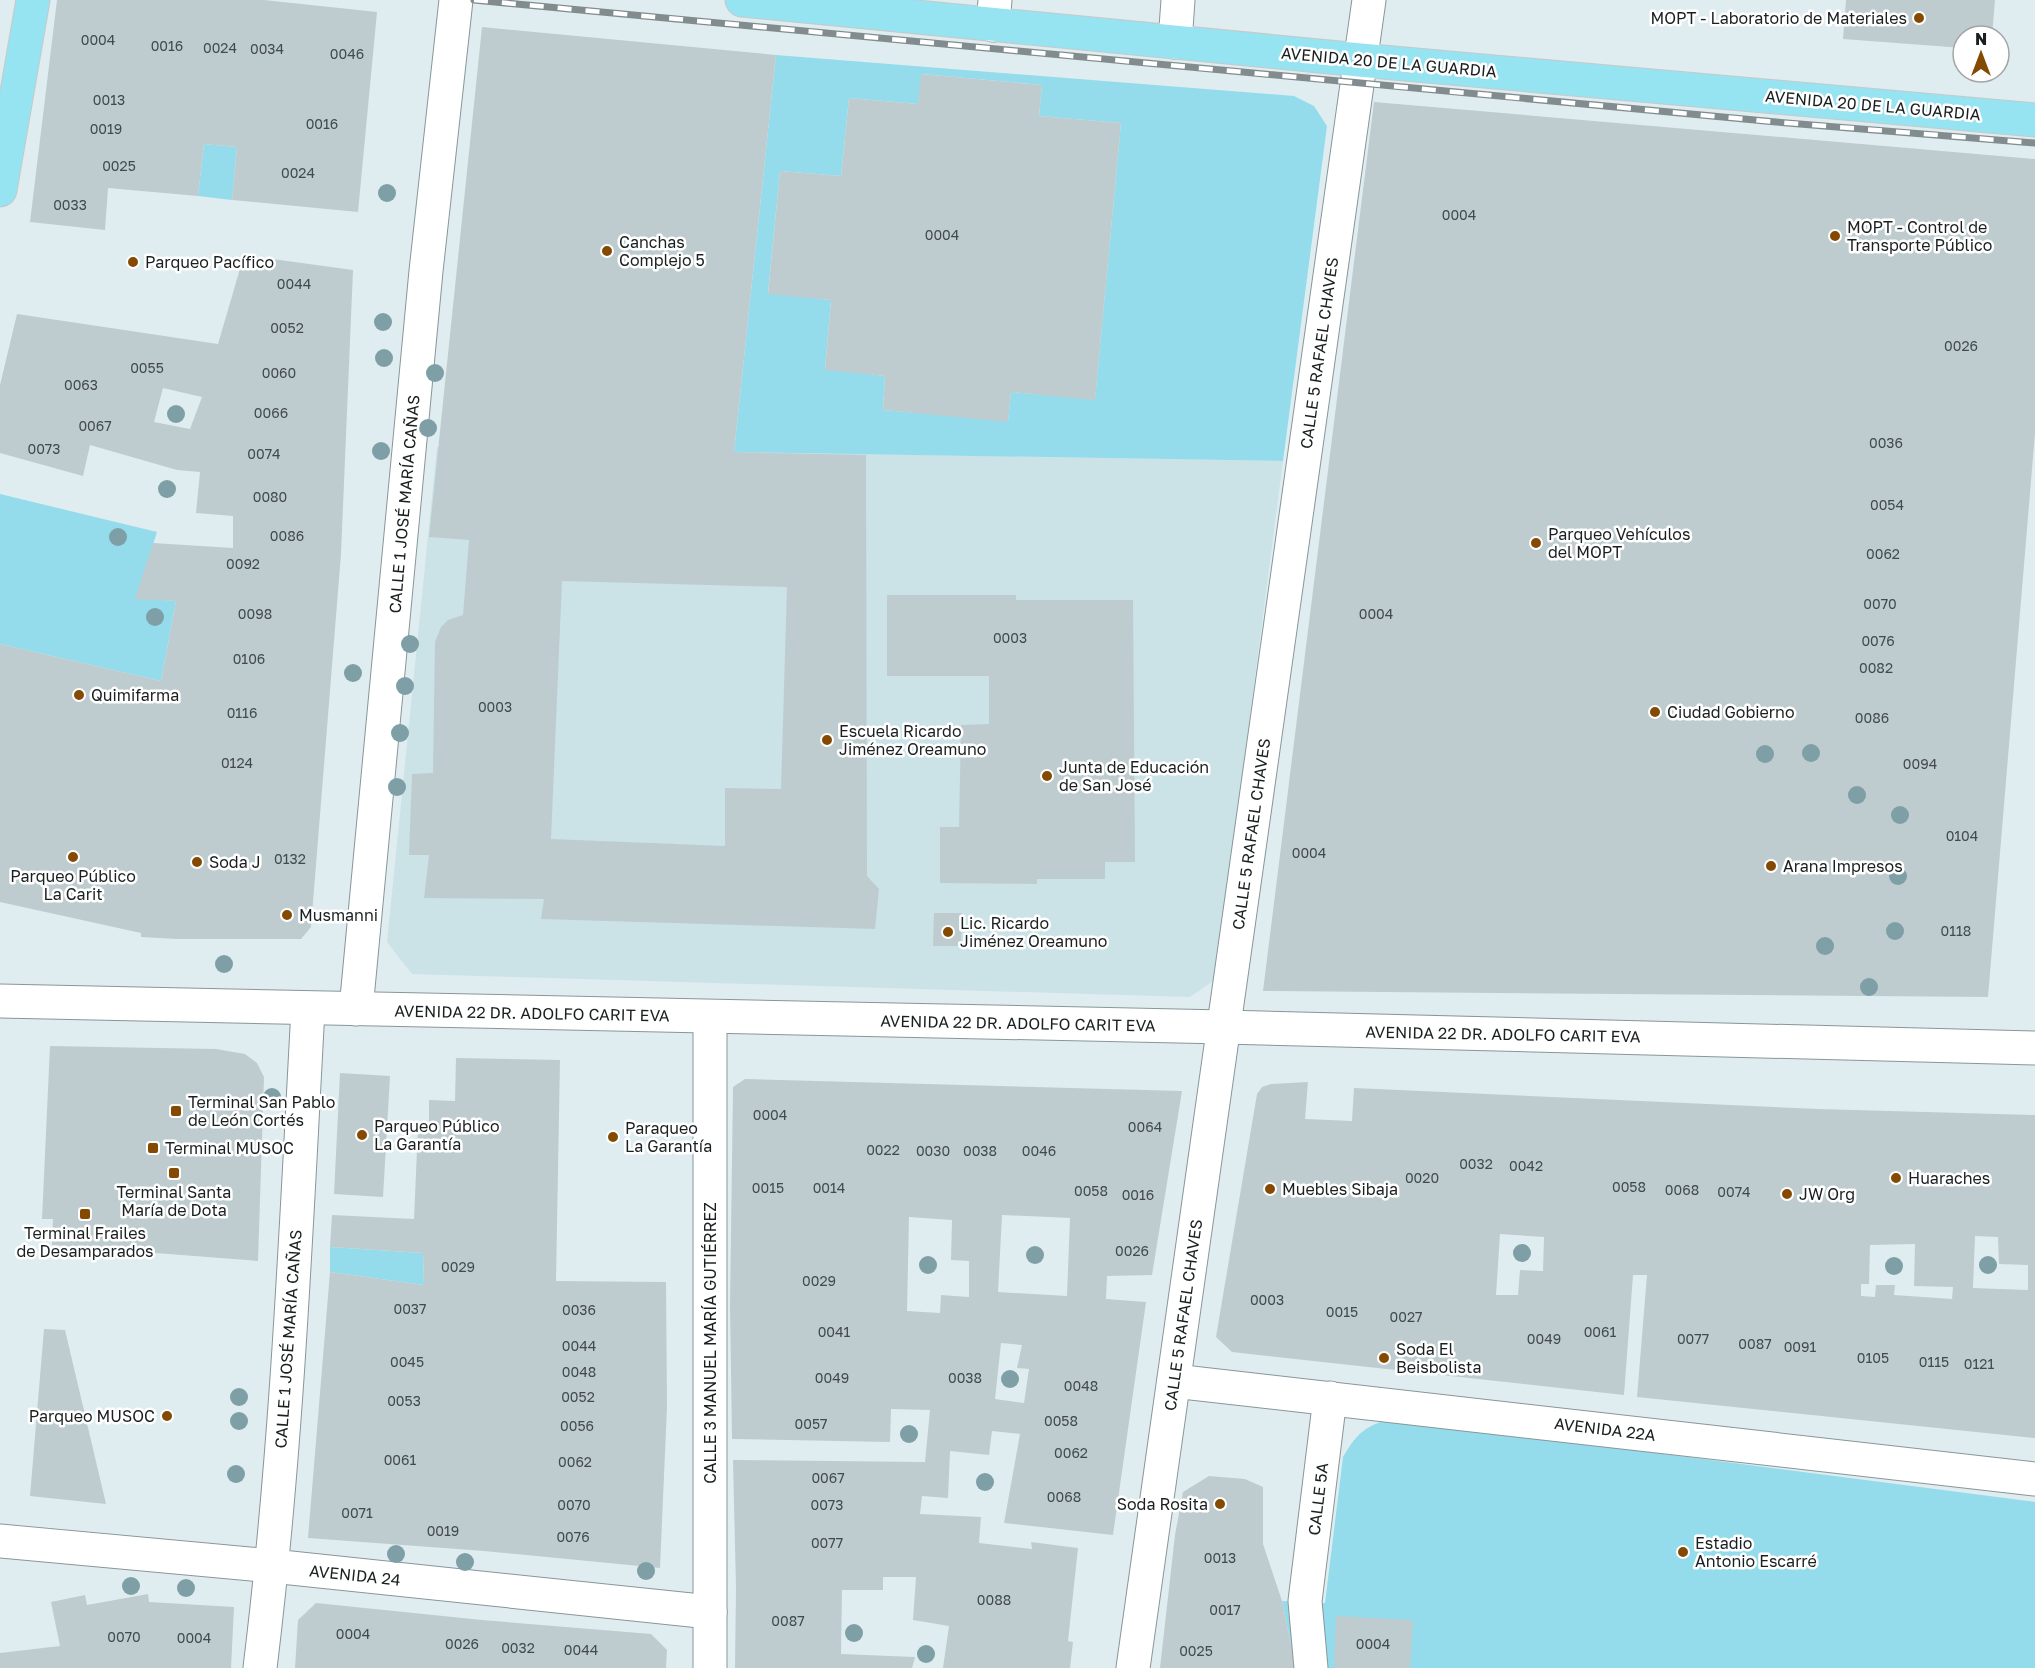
<svg xmlns="http://www.w3.org/2000/svg" width="2035" height="1668" font-family="'Golos Text',sans-serif">
<style>
.built{fill:#cbe3e7}
.green{fill:#94dceb;fill-rule:evenodd}
.building{fill:#becccf;fill-rule:evenodd}
.lines{fill:none;stroke-linecap:round;stroke-linejoin:round}
.minor-casing{stroke:#899699;stroke-width:35}
.major-casing{stroke:#c8c9c9;stroke-width:35}
.minor{stroke:#fff;stroke-width:33}
.major{stroke:#96e3f1;stroke-width:33}
.rail-casing{stroke:#828c8e;stroke-width:7}
.rail{stroke:#fff;stroke-width:4.5;stroke-dasharray:14;stroke-linecap:butt}
.tree{fill:#7e9fa5}
.poi-dot{fill:#854a01;stroke:#fff;stroke-width:2}
.labels{text-anchor:middle;stroke-width:5;stroke-linejoin:round;paint-order:stroke}
.number-label{font-size:14px;fill:#434a4c}
.poi-label{font-size:16px;fill:#1a1f20;stroke:#fff;text-anchor:start}
.street-label{font-size:16px;fill:#1a1f20;stroke:#fff}
</style>
<rect width="100%" height="100%" fill="#dfedf0"/>
<polygon class="built" points="437,447 1283,461 1216,979 1190,997 412,974 387,942"/>
<g class="green">
<path d="M776,55L1294,96L1314,106L1327,126L1283,461L734,452ZM922,74L1042,85L1039,116L1121,123L1095,399L1011,392L1008,421L883,410L885,376L825,369L831,300L768,293L780,171L841,176L849,98L918,104Z"/>
<polygon points="204,144 237,147 232,200 198,196"/>
<polygon points="0,494 157,532 136,598 176,601 161,681 0,644"/>
<polygon points="330,1247 423,1253 424,1285 330,1272"/>
<path d="M1383,1421L1426,1423L2035,1502V1668H1296L1282,1601L1325,1603L1343,1457C1355,1437 1361,1429 1383,1421Z"/>
</g>
<g class="building">
<polygon points="57,0 264,0 377,12 358,212 232,200 237,147 204,144 198,196 108,188 105,230 30,222"/>
<polygon points="1846,0 1995,0 1992,36 1963,36 1963,48 1843,39"/>
<path d="M482,27L776,55L734,452L866,455L867,876L879,889L875,929L541,919L544,899L424,898L429,855H409L412,774L433,773L435,642L441,627L448,620L463,615L469,540L429,537ZM562,581L787,587L781,789L725,788V846L551,839Z"/>
<polygon points="921,74 1042,85 1039,116 1121,123 1095,400 1011,392 1008,422 883,410 885,376 825,370 831,300 768,294 780,171 841,176 849,98 918,104"/>
<polygon points="1374,102 2035,159 2035,433 1988,997 1263,991"/>
<path d="M244,255L353,270L341,554L311,927L301,939H177L141,937V933L0,902V644L161,681L176,601L135,599L153,543L233,548V516L196,513L200,472L177,470L90,445L83,476L0,453V385L17,314L218,344ZM163,388L202,397L190,429L154,422Z"/>
<polygon points="887,595 1016,595 1016,600 1133,600 1135,862 1105,862 1105,879 1037,879 1037,884 940,883 940,827 959,827 961,725 989,724 989,676 887,676"/>
<polygon points="934,913 962,913 961,946 933,946"/>
<polygon points="50,1046 216,1049 245,1054 257,1063 264,1077 258,1261 52,1245 53,1219 42,1219"/>
<polygon points="456,1058 560,1060 556,1281 666,1282 667,1407 660,1568 484,1551 308,1538 330,1272 424,1285 423,1253 330,1247 332,1215 414,1219 418,1127 429,1127 429,1100 455,1101"/>
<polygon points="340,1073 390,1076 383,1197 334,1194"/>
<path d="M745,1079L1182,1091L1152,1275L1107,1276L1106,1299L1146,1302L1113,1535L1004,1523L1020,1434L992,1431L989,1455L950,1451L948,1498L922,1496L920,1514L981,1517L979,1543L1032,1549L1031,1542L1078,1548L1068,1641L1073,1642L1070,1668H943L949,1626L913,1620L916,1577H883V1590H842L841,1654L915,1657L912,1668H735L736,1587L733,1460L925,1462L930,1410L891,1409L890,1442L732,1439L730,1305L733,1087ZM1002,1215L1070,1218L1067,1296L998,1292ZM909,1217L952,1220L951,1260L969,1261V1297L941,1295L940,1313L907,1311ZM1001,1343L1022,1345L1017,1368L1029,1369L1024,1403L995,1399Z"/>
<path d="M1308,1082L1305,1119L1352,1121L1354,1088L1818,1109L2035,1115V1438L1637,1397L1647,1275H1633L1624,1395L1232,1352L1216,1337L1257,1094L1262,1087L1271,1084ZM1500,1234L1544,1237L1543,1271L1520,1270L1518,1295H1496ZM1975,1236L1998,1237L1999,1264L2028,1265V1290L1973,1288ZM1915,1244L1914,1286L1953,1287L1952,1299L1894,1295L1895,1285H1876L1875,1297L1861,1296V1284H1869L1870,1245Z"/>
<polygon points="44,1329 65,1330 106,1504 30,1496"/>
<polygon points="1209,1476 1245,1479 1263,1487 1263,1544 1282,1601 1296,1668 1160,1668 1175,1535 1183,1492"/>
<polygon points="148,1594 149,1602 234,1607 231,1668 0,1668 0,1653 60,1646 51,1602 85,1595 87,1605"/>
<polygon points="316,1603 482,1620 651,1634 667,1650 666,1668 295,1668 298,1620"/>
<polygon points="1336,1616 1413,1620 1410,1668 1334,1668"/>
</g>
<g class="lines">
<defs>
<g id="minor">
<polyline points="993,25 995,0"/>
<polyline points="1175,42 1178,0"/>
<polyline points="0,1001 1224,1027 2035,1048"/>
<polyline points="356,1009 426,271 456,0"/>
<polyline points="710,1017 710,1668"/>
<polyline points="1174,1381 2035,1479"/>
<polyline points="0,1541 272,1566 710,1612"/>
<path d="M260,1668C287,1449 296,1229 308,1009"/>
<polyline points="1133,1668 1369,0"/>
<polyline points="1311,1668 1305,1601 1330,1398"/>
</g>
<g id="major">
<polyline points="742,0 1360,60 2035,120"/>
<polyline points="0,190 33,0"/>
</g>
</defs>
<use href="#minor" class="minor-casing"/>
<use href="#major" class="major-casing"/>
<use href="#minor" class="minor"/>
<use href="#major" class="major"/>
<defs>
<polyline id="rail" points="474,0 1776,122 2035,143"/>
</defs>
<use href="#rail" class="rail-casing"/>
<use href="#rail" class="rail"/>
</g>
<g class="tree">
<circle cx="387" cy="193" r="9"/>
<circle cx="383" cy="322" r="9"/>
<circle cx="384" cy="358" r="9"/>
<circle cx="435" cy="373" r="9"/>
<circle cx="176" cy="414" r="9"/>
<circle cx="428" cy="428" r="9"/>
<circle cx="381" cy="451" r="9"/>
<circle cx="167" cy="489" r="9"/>
<circle cx="118" cy="537" r="9"/>
<circle cx="155" cy="617" r="9"/>
<circle cx="410" cy="644" r="9"/>
<circle cx="353" cy="673" r="9"/>
<circle cx="405" cy="686" r="9"/>
<circle cx="400" cy="733" r="9"/>
<circle cx="1811" cy="753" r="9"/>
<circle cx="1765" cy="754" r="9"/>
<circle cx="397" cy="787" r="9"/>
<circle cx="1857" cy="795" r="9"/>
<circle cx="1900" cy="815" r="9"/>
<circle cx="1898" cy="876" r="9"/>
<circle cx="1895" cy="931" r="9"/>
<circle cx="1825" cy="946" r="9"/>
<circle cx="224" cy="964" r="9"/>
<circle cx="1869" cy="987" r="9"/>
<circle cx="272" cy="1097" r="9"/>
<circle cx="1522" cy="1253" r="9"/>
<circle cx="1035" cy="1255" r="9"/>
<circle cx="928" cy="1265" r="9"/>
<circle cx="1988" cy="1265" r="9"/>
<circle cx="1894" cy="1266" r="9"/>
<circle cx="1010" cy="1379" r="9"/>
<circle cx="239" cy="1397" r="9"/>
<circle cx="239" cy="1421" r="9"/>
<circle cx="909" cy="1434" r="9"/>
<circle cx="236" cy="1474" r="9"/>
<circle cx="985" cy="1482" r="9"/>
<circle cx="396" cy="1554" r="9"/>
<circle cx="465" cy="1562" r="9"/>
<circle cx="646" cy="1571" r="9"/>
<circle cx="131" cy="1586" r="9"/>
<circle cx="186" cy="1588" r="9"/>
<circle cx="854" cy="1633" r="9"/>
<circle cx="926" cy="1654" r="9"/>
</g>
<g class="poi-dot">
<circle cx="1919" cy="18" r="6"/>
<circle cx="1835" cy="236" r="6"/>
<circle cx="607" cy="251" r="6"/>
<circle cx="133" cy="262" r="6"/>
<circle cx="1536" cy="543" r="6"/>
<circle cx="79" cy="695" r="6"/>
<circle cx="1655" cy="712" r="6"/>
<circle cx="827" cy="740" r="6"/>
<circle cx="1047" cy="776" r="6"/>
<circle cx="73" cy="857" r="6"/>
<circle cx="197" cy="862" r="6"/>
<circle cx="1771" cy="866" r="6"/>
<circle cx="287" cy="915" r="6"/>
<circle cx="948" cy="932" r="6"/>
<rect x="170" y="1105" width="12" height="12" rx="3"/>
<circle cx="362" cy="1135" r="6"/>
<circle cx="613" cy="1137" r="6"/>
<rect x="147" y="1142" width="12" height="12" rx="3"/>
<rect x="168" y="1167" width="12" height="12" rx="3"/>
<circle cx="1896" cy="1178" r="6"/>
<circle cx="1270" cy="1189" r="6"/>
<circle cx="1787" cy="1194" r="6"/>
<rect x="79" y="1208" width="12" height="12" rx="3"/>
<circle cx="1384" cy="1358" r="6"/>
<circle cx="167" cy="1416" r="6"/>
<circle cx="1220" cy="1504" r="6"/>
<circle cx="1683" cy="1552" r="6"/>
</g>
<g class="labels">
<g class="number-label">
<text x="98" y="45">0004</text>
<text x="167" y="51">0016</text>
<text x="220" y="53">0024</text>
<text x="267" y="54">0034</text>
<text x="347" y="59">0046</text>
<text x="109" y="105">0013</text>
<text x="322" y="129">0016</text>
<text x="106" y="134">0019</text>
<text x="119" y="171">0025</text>
<text x="298" y="178">0024</text>
<text x="70" y="210">0033</text>
<text x="1459" y="220">0004</text>
<text x="942" y="240">0004</text>
<text x="294" y="289">0044</text>
<text x="287" y="333">0052</text>
<text x="1961" y="351">0026</text>
<text x="147" y="373">0055</text>
<text x="279" y="378">0060</text>
<text x="81" y="390">0063</text>
<text x="271" y="418">0066</text>
<text x="95" y="431">0067</text>
<text x="1886" y="448">0036</text>
<text x="44" y="454">0073</text>
<text x="264" y="459">0074</text>
<text x="270" y="502">0080</text>
<text x="1887" y="510">0054</text>
<text x="287" y="541">0086</text>
<text x="1883" y="559">0062</text>
<text x="243" y="569">0092</text>
<text x="1880" y="609">0070</text>
<text x="255" y="619">0098</text>
<text x="1376" y="619">0004</text>
<text x="1010" y="643">0003</text>
<text x="1878" y="646">0076</text>
<text x="249" y="664">0106</text>
<text x="1876" y="673">0082</text>
<text x="495" y="712">0003</text>
<text x="242" y="718">0116</text>
<text x="1872" y="723">0086</text>
<text x="237" y="768">0124</text>
<text x="1920" y="769">0094</text>
<text x="1962" y="841">0104</text>
<text x="1309" y="858">0004</text>
<text x="290" y="864">0132</text>
<text x="1956" y="936">0118</text>
<text x="770" y="1120">0004</text>
<text x="1145" y="1132">0064</text>
<text x="883" y="1155">0022</text>
<text x="933" y="1156">0030</text>
<text x="980" y="1156">0038</text>
<text x="1039" y="1156">0046</text>
<text x="1476" y="1169">0032</text>
<text x="1526" y="1171">0042</text>
<text x="1422" y="1183">0020</text>
<text x="1629" y="1192">0058</text>
<text x="768" y="1193">0015</text>
<text x="829" y="1193">0014</text>
<text x="1682" y="1195">0068</text>
<text x="1091" y="1196">0058</text>
<text x="1734" y="1197">0074</text>
<text x="1138" y="1200">0016</text>
<text x="1132" y="1256">0026</text>
<text x="458" y="1272">0029</text>
<text x="819" y="1286">0029</text>
<text x="1267" y="1305">0003</text>
<text x="410" y="1314">0037</text>
<text x="579" y="1315">0036</text>
<text x="1342" y="1317">0015</text>
<text x="1406" y="1322">0027</text>
<text x="834" y="1337">0041</text>
<text x="1600" y="1337">0061</text>
<text x="1544" y="1344">0049</text>
<text x="1693" y="1344">0077</text>
<text x="1755" y="1349">0087</text>
<text x="579" y="1351">0044</text>
<text x="1800" y="1352">0091</text>
<text x="1873" y="1363">0105</text>
<text x="407" y="1367">0045</text>
<text x="1934" y="1367">0115</text>
<text x="1979" y="1369">0121</text>
<text x="579" y="1377">0048</text>
<text x="832" y="1383">0049</text>
<text x="965" y="1383">0038</text>
<text x="1081" y="1391">0048</text>
<text x="578" y="1402">0052</text>
<text x="404" y="1406">0053</text>
<text x="1061" y="1426">0058</text>
<text x="811" y="1429">0057</text>
<text x="577" y="1431">0056</text>
<text x="1071" y="1458">0062</text>
<text x="400" y="1465">0061</text>
<text x="575" y="1467">0062</text>
<text x="828" y="1483">0067</text>
<text x="1064" y="1502">0068</text>
<text x="574" y="1510">0070</text>
<text x="827" y="1510">0073</text>
<text x="357" y="1518">0071</text>
<text x="443" y="1536">0019</text>
<text x="573" y="1542">0076</text>
<text x="827" y="1548">0077</text>
<text x="1220" y="1563">0013</text>
<text x="994" y="1605">0088</text>
<text x="1225" y="1615">0017</text>
<text x="788" y="1626">0087</text>
<text x="353" y="1639">0004</text>
<text x="124" y="1642">0070</text>
<text x="194" y="1643">0004</text>
<text x="462" y="1649">0026</text>
<text x="1373" y="1649">0004</text>
<text x="518" y="1653">0032</text>
<text x="581" y="1655">0044</text>
<text x="1196" y="1656">0025</text>
</g>
<g class="poi-label">
<text x="1907" y="24" text-anchor="end">MOPT - Laboratorio de Materiales</text>
<text x="1847" y="233">MOPT - Control de<tspan x="1847" dy="18">Transporte Público</tspan></text>
<text x="619" y="248">Canchas<tspan x="619" dy="18">Complejo 5</tspan></text>
<text x="145" y="268">Parqueo Pacífico</text>
<text x="1548" y="540">Parqueo Vehículos<tspan x="1548" dy="18">del MOPT</tspan></text>
<text x="91" y="701">Quimifarma</text>
<text x="1667" y="718">Ciudad Gobierno</text>
<text x="839" y="737">Escuela Ricardo<tspan x="839" dy="18">Jiménez Oreamuno</tspan></text>
<text x="1059" y="773">Junta de Educación<tspan x="1059" dy="18">de San José</tspan></text>
<text x="209" y="868">Soda J</text>
<text x="1783" y="872">Arana Impresos</text>
<text x="73" y="882" text-anchor="middle">Parqueo Público<tspan x="73" dy="18">La Carit</tspan></text>
<text x="299" y="921">Musmanni</text>
<text x="960" y="929">Lic. Ricardo<tspan x="960" dy="18">Jiménez Oreamuno</tspan></text>
<text x="188" y="1108">Terminal San Pablo<tspan x="188" dy="18">de León Cortés</tspan></text>
<text x="374" y="1132">Parqueo Público<tspan x="374" dy="18">La Garantía</tspan></text>
<text x="625" y="1134">Paraqueo<tspan x="625" dy="18">La Garantía</tspan></text>
<text x="165" y="1154">Terminal MUSOC</text>
<text x="1908" y="1184">Huaraches</text>
<text x="1282" y="1195">Muebles Sibaja</text>
<text x="174" y="1198" text-anchor="middle">Terminal Santa<tspan x="174" dy="18">María de Dota</tspan></text>
<text x="1799" y="1200">JW Org</text>
<text x="85" y="1239" text-anchor="middle">Terminal Frailes<tspan x="85" dy="18">de Desamparados</tspan></text>
<text x="1396" y="1355">Soda El<tspan x="1396" dy="18">Beisbolista</tspan></text>
<text x="155" y="1422" text-anchor="end">Parqueo MUSOC</text>
<text x="1208" y="1510" text-anchor="end">Soda Rosita</text>
<text x="1695" y="1549">Estadio<tspan x="1695" dy="18">Antonio Escarré</tspan></text>
</g>
<g class="street-label">
<text transform="translate(1389 62) rotate(5)" y="6">AVENIDA 20 DE LA GUARDIA</text>
<text transform="translate(1873 105) rotate(5)" y="6">AVENIDA 20 DE LA GUARDIA</text>
<text transform="translate(1319 353) rotate(-82)" y="6">CALLE 5 RAFAEL CHAVES</text>
<text transform="translate(404 504) rotate(-85)" y="6">CALLE 1 JOSÉ MARÍA CAÑAS</text>
<text transform="translate(1251 834) rotate(-82)" y="6">CALLE 5 RAFAEL CHAVES</text>
<text transform="translate(532 1013) rotate(1)" y="6">AVENIDA 22 DR. ADOLFO CARIT EVA</text>
<text transform="translate(1018 1023) rotate(1)" y="6">AVENIDA 22 DR. ADOLFO CARIT EVA</text>
<text transform="translate(1503 1034) rotate(1)" y="6">AVENIDA 22 DR. ADOLFO CARIT EVA</text>
<text transform="translate(1183 1315) rotate(-82)" y="6">CALLE 5 RAFAEL CHAVES</text>
<text transform="translate(288 1339) rotate(-86)" y="6">CALLE 1 JOSÉ MARÍA CAÑAS</text>
<text transform="translate(710 1343) rotate(-90)" y="6">CALLE 3 MANUEL MARÍA GUTIÉRREZ</text>
<text transform="translate(1605 1429) rotate(7)" y="6">AVENIDA 22A</text>
<text transform="translate(1318 1499) rotate(-83)" y="6">CALLE 5A</text>
<text transform="translate(355 1575) rotate(6)" y="6">AVENIDA 24</text>
</g>
</g>
<g transform="translate(1981 54)"><circle r="28" fill="#ffffff" stroke="#a3a5a6" stroke-width="1.5"/>
<path d="M0-4.5L10 22L0 15L-10 22Z" fill="#854a01"/>
<text y="-9" font-size="16" font-weight="bold" text-anchor="middle" fill="#1a1f20">N</text>
</g>
</svg>
